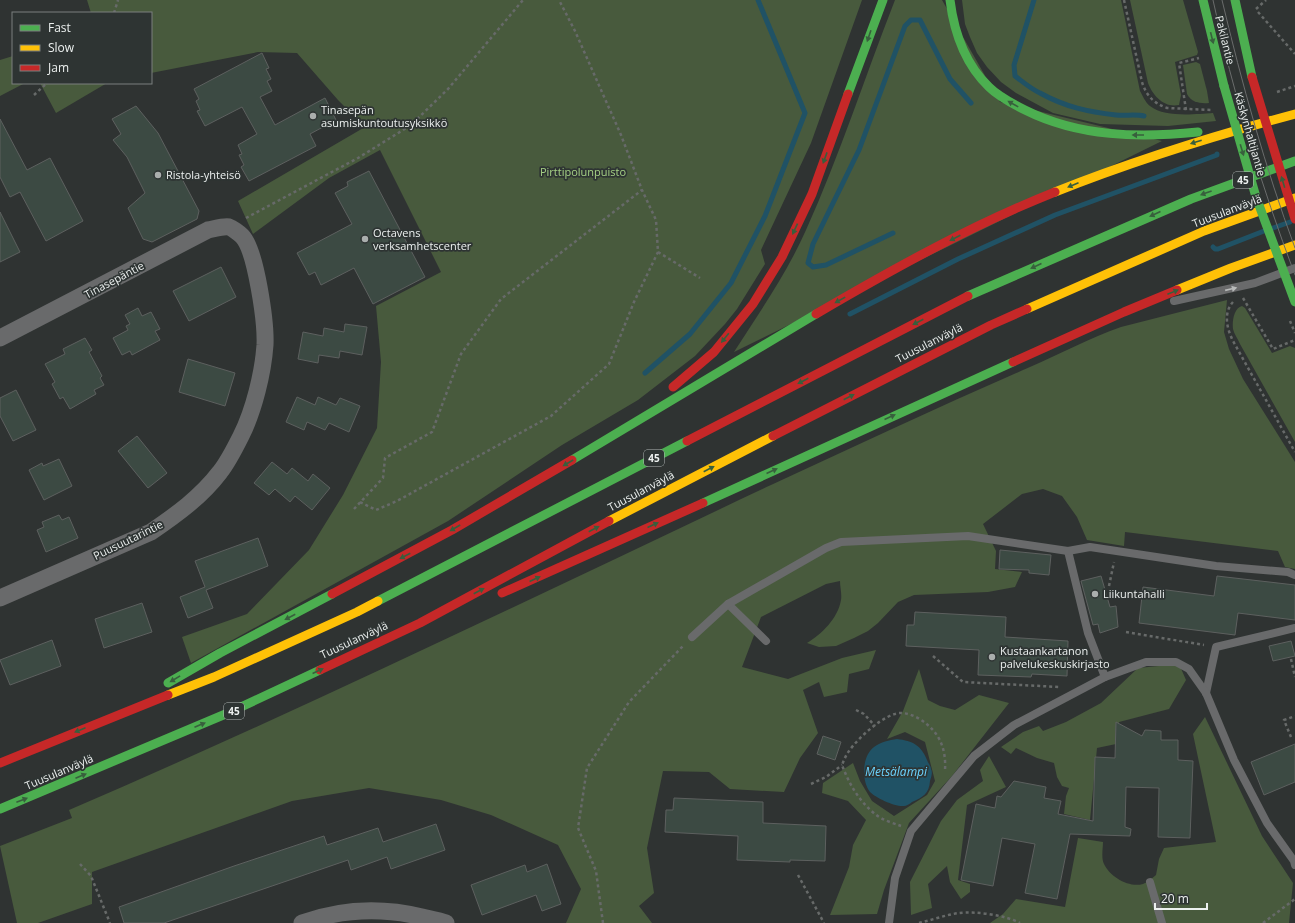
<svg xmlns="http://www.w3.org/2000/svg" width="1295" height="923" font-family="'Open Sans',sans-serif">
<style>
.green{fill:#485a3d}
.water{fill:#205265}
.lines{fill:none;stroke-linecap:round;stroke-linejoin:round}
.stream{stroke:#205265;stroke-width:5}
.building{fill:#3c4a43;stroke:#5d605f}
.path{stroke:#676a69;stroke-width:2.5;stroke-dasharray:3 3;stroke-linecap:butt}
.lane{stroke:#696a6b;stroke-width:8}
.street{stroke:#696a6b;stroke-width:17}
.fast{stroke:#4caf50;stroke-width:9}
.slow{stroke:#ffc107;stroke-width:9}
.jam{stroke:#c62828;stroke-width:9}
.tram{stroke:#6a6c6c;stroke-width:1}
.fast-bridge{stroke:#4caf50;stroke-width:9}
.jam-bridge{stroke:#c62828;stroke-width:9}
.oneway{fill:#385f3d}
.oneway2{fill:#b8baba}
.poi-dot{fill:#aaaead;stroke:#2e3433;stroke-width:1.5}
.labels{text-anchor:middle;stroke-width:3.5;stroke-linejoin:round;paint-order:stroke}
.shield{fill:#2e3433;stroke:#b3b8b7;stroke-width:1}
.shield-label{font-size:10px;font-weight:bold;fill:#ecf0ef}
.street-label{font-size:11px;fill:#ecf0ef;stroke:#2e3433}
.poi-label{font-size:11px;fill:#ecf0ef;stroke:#2e3433;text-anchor:start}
.park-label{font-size:11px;fill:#a6d285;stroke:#2e3433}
.water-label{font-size:12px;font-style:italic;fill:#6bd3fe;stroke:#2e3433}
</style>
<rect width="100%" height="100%" fill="#2f3332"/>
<g class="green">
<polygon points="87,0 862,0 811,143 761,250 765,264 737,309 725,324 695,356 638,400 562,445 448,521 191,663 182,637 247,614 309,550 343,495 377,428 381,362 376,306 441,272 380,150 329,178 253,234 238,201 365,127 338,100 297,53 258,52 151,73 151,13 91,13"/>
<path d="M895,0H942L1000,102L1162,141L734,352C759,313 787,273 806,230C840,155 865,76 895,0Z"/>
<path d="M962,0H1121L1140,91C1143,96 1145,102 1150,106C1165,118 1196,114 1213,113L1216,121L1168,126L1100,124L1053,113L1016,93L1001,82L987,67L977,53L970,37L965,24Z"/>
<path d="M1130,0H1183L1198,52L1197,55L1175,62L1181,95L1179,105C1164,108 1153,96 1148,83Z"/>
<polygon points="13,56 13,83 25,83 0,96 0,60"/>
<path d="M1196,62L1200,64L1207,91L1209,103C1200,104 1191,102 1187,94L1183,65Z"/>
<polygon points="40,83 107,83 56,113"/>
<path d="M1227,300L1224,332L1229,349L1243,379L1295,462V569L1285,567L1278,551L1125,532L1124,546L1087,540L1077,517L1062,496L1043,489L1022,494L983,524L996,551L995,569L1022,572L1015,587L988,592L914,595L898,602L878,623L868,631L854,638L836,646L819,647L807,643C822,634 838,618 841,600C842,594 840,587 840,581L826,584L761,617L742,667L788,679L842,658L876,650L869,669L849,674L847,692L824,697L819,682L803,690L818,733L800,758L784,792L730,789L709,772L663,771L647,848L654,893L639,906L652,923H566L581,889L558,845L491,815L441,800L369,788L292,801L92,872V904L38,923H17L0,846L72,818L69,810C306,708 538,595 771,485C857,445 943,405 1030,367C1060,354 1090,338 1121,327Z"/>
<path d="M1242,306L1245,308L1272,353L1290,346L1295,348V442L1240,344C1238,339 1234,334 1233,329C1232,321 1234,308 1242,306Z"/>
<polygon points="1179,664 1186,680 1169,709 1119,722 1116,744 1097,748 1090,820 1064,814 1066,796 1069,788 1062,786 1057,777 1054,763 1037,758 1016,748 1011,754 1001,747 1023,732 1039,726 1043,731 1066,722 1101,703 1138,668"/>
<polygon points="919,669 928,700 940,706 955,710 979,695 1009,703 952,776 909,823 884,890 877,914 830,915 849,867 853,845 866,820 848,801 822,793 823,783 853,763 860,781 872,801 894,816 927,795 935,781 925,742 905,732 887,739 903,711"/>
<path d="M1205,717L1262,836L1293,883L1289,923H990L1003,914L1016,899L1065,907L1078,838L1103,842C1103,848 1101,858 1104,864C1110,877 1129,888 1143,884C1148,882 1152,878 1156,875L1159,859L1164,848L1216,842L1193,734Z"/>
<polygon points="989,756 1006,787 967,805 958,880 970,884 970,892 961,899 950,882 947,866 928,884 932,908 911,915 910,882 941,821 957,800 983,781 980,770"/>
</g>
<path class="water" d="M897,739C913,741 921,745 927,760C928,763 931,766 931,769C933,773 931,777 930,781C929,794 923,797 912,802C910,804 906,806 904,806C895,807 876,798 870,792C861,780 862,756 874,747C881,742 889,740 897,739Z"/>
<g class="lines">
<g class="stream">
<path d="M1034,0L1014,65L1015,76C1023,82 1031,89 1040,93C1065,107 1089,112 1116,115C1126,116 1135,114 1144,116"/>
<polyline points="1273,228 1290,222"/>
<polyline points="893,233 826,265 813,267 808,263 813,244 859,150 905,26 911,20 920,20 950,79 971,103"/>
<polyline points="1213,247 1215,249 1218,249 1264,231"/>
<polyline points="850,314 958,259 1055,215 1217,155 1217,154"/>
<polyline points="645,373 690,334 731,283 765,216 805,113 758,0"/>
</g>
</g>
<g class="building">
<polygon points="262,53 269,68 266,69 271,79 267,81 272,91 260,97 275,125 325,98 336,120 310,134 316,146 249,181 241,167 244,165 239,155 242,154 238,145 257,134 242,107 205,126 197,111 200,110 196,101 199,99 194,89"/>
<polygon points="136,106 158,133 199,211 197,219 152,242 143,239 128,208 145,193 127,157 113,140 121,134 112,119"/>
<polygon points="0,119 27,170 50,158 83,221 46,241 20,192 10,197 0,177"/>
<polygon points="369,171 425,277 373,304 354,268 321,285 315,272 309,275 297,253 352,224 335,193 348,186 347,182"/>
<polygon points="0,212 20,252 0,262"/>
<polygon points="221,267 236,297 189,321 173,291"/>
<polygon points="138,308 142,316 151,312 160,329 155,331 160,340 132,355 130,351 122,355 113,338 128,330 126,326 130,324 125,315"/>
<polygon points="345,324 367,327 362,355 340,351 339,358 319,355 318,363 298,359 303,332 323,336 324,328 344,332"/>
<polygon points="85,338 92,350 89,352 102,376 100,378 104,385 94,390 96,394 70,409 63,397 60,399 52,384 55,382 45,364 65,354 63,349"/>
<polygon points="188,359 235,373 225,406 179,392"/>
<polygon points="16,390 36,430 13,441 0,416 0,398"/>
<polygon points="297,397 315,405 318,397 336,405 340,398 360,406 349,432 329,423 325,430 307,422 304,430 286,422"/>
<polygon points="137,436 167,473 148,488 118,451"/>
<polygon points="59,459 72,486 44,500 29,470 42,463 43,466"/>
<polygon points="272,462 287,474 292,468 308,481 313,474 330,488 312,510 295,496 290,502 275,489 269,495 254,483"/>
<polygon points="59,515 62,520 69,517 78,538 46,552 37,530 44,527 42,522"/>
<polygon points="258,538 268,566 206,590 213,608 188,618 180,597 205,587 195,561"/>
<polygon points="1000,550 1051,555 1049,575 1029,573 1029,570 999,569"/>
<polygon points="1101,576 1110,607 1116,606 1118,627 1100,633 1098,624 1093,625 1081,581"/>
<polygon points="1217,576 1295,585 1295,620 1238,613 1235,635 1139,623 1143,587 1214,596"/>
<polygon points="142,603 152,632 104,648 95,619"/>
<polygon points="915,612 1006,617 1005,637 1068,641 1067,676 1032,674 1031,677 978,675 979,650 906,646 907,625 914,625"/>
<polygon points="52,640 61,666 10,685 0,660"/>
<polygon points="1291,641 1295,656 1273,661 1269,646"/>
<polygon points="1116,722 1142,736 1145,730 1161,731 1161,740 1178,740 1178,760 1193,761 1190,838 1158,837 1159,788 1126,787 1125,827 1131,829 1130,836 1070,834 1057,899 1025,893 1035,844 1002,838 993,886 961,880 976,804 995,808 997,796 1001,797 1014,781 1046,787 1044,798 1061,801 1058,814 1093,821 1095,757 1115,758"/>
<polygon points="823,736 841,742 835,760 817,754"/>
<polygon points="1295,744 1295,782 1264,795 1251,762"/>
<polygon points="674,798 763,802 763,823 826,826 825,861 790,860 790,862 737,860 738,836 665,832 666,810 673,810"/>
<polygon points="436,824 445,850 391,869 387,857 351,870 348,860 164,923 124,923 119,907 234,866 324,836 327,845 378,828 383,842"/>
<polygon points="547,864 561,904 542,911 536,895 482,915 471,885 525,865 527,872"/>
</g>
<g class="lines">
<g class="path">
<path d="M1124,0L1142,82C1146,95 1153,103 1167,108L1211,110"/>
<polyline points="1256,9 1266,0"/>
<polyline points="1258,12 1295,54"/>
<polyline points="114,13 118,0"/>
<polyline points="1277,92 1295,86"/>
<polyline points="34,95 47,83"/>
<polyline points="1186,110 1179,63 1199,58"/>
<polyline points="246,218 358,158 411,125 448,89 523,0"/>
<polyline points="658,252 700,278"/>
<polyline points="1243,298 1273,349 1295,340"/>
<path d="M1233,302C1223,313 1227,329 1233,341L1295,452"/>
<polyline points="1290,321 1295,333"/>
<polyline points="360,502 376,510 397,501 551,416 609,364 634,302 658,252 656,220 642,190 621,135 575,31 559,0"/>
<polyline points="354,509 383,478 385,458 432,432 461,354 501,299 642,190"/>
<polyline points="1109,586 1114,562"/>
<polyline points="1126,632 1204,645"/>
<polyline points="933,656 963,682 1059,687"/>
<polyline points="1291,659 1295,677"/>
<polyline points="856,710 864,714 875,726"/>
<polyline points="1291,737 1284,720 1295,716"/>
<polyline points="811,784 826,777 842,765"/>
<path d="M901,826C893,823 882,820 875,814C859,801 849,784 842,765C844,760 846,755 849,751C858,738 886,712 902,713C913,714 922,720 929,726C942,738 946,753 945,770"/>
<polyline points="80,864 91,876 110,923"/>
<polyline points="798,875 824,923"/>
<polyline points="603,923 596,871 578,828 587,768 629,702 683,646"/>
<path d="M919,923C932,920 945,915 959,913C975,911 1005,915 1020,923"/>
<polyline points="1263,923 1295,899"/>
</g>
<g class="lane">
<polyline points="1174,301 1255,283 1295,268"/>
<polyline points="1068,551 1088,633 1105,677"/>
<polyline points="728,604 766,641"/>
<polyline points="692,637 728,604 826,548 841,542 968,536 1068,551 1090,547 1216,566 1288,572 1295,575"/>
<polyline points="1206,693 1216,647 1295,628"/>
<polyline points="1150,882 1162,923"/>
<polyline points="889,923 895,878 911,831 974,756 1014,725 1105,677 1146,662 1176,662 1189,669 1206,693 1234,760 1267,823 1294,861 1295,865"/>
</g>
<g class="street">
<path d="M0,338L208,230C214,229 223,226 229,227C232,228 239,233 242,236C256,250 266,323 265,345C263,373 254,410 241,436C235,448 228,462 220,472C201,497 176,515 151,532L0,598"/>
<path d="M302,923C341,909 381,907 422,917C430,919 438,920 446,923"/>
</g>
<g class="fast">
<path d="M950,0C954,32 965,64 989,87C999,97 1013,104 1025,110C1079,137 1139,138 1198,132"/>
<polyline points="1203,0 1224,86"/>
<polyline points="1235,0 1252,77"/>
<polyline points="848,94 883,0"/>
<polyline points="968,296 1191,199 1295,161"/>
<polyline points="572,460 816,314"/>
<polyline points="703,503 1013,362"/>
<polyline points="378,601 687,441"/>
<polyline points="168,683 220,653 332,594"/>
<polyline points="0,809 228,713 320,670"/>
</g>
<g class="slow">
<path d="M1055,192C1133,161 1213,136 1295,114"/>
<polyline points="1177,290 1231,268 1295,245"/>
<polyline points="1027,309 1204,231 1295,198"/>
<polyline points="609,521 773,436"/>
<polyline points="168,695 214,677 357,612 378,601"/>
</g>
<g class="jam">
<path d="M816,314C893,269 972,225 1055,192"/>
<polyline points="1013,362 1124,312 1177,290"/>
<polyline points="673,387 714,352 753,304 782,257 812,194 848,94"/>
<polyline points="773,436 991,325 1027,309"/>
<polyline points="687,441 968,296"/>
<polyline points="502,593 703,503"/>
<polyline points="332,594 452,530 572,460"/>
<polyline points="320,670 420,623 609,521"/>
<polyline points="0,763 168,695"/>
</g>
<g class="tram">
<path d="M1213,0C1233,93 1261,185 1295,275"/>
<path d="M1222,0C1242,84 1265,167 1295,248"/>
</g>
<polyline class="fast-bridge" points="1224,86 1256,197 1295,302"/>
<polyline class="jam-bridge" points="1252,77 1295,219"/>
</g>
<defs><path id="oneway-solid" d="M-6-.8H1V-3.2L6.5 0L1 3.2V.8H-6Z"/></defs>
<g class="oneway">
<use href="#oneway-solid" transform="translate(869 36) rotate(109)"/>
<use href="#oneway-solid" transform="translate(1212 38) rotate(76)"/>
<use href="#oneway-solid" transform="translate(1013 104) rotate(-151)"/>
<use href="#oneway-solid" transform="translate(1138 135) rotate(-180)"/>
<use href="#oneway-solid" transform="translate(1196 142) rotate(162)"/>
<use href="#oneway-solid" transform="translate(1242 150) rotate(73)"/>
<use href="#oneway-solid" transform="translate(825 158) rotate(110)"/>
<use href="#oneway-solid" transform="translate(1283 182) rotate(-107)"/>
<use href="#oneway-solid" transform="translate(1073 185) rotate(157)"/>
<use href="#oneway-solid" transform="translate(1206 193) rotate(160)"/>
<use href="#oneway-solid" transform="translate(1155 214) rotate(156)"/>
<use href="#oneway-solid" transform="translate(795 229) rotate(115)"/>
<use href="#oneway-solid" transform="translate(955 238) rotate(153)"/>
<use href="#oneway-solid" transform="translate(1036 266) rotate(156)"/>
<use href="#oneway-solid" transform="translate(1173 292) rotate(-22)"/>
<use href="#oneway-solid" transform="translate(840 300) rotate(151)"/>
<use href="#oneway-solid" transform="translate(918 322) rotate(153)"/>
<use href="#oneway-solid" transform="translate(725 338) rotate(129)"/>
<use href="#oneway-solid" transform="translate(803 381) rotate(153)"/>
<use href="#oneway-solid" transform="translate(849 397) rotate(-27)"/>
<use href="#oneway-solid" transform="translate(890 417) rotate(-24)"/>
<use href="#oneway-solid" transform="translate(568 463) rotate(150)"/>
<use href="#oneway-solid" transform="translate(709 469) rotate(-27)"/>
<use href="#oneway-solid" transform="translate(772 471) rotate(-24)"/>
<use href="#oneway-solid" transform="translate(653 525) rotate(-24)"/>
<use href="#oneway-solid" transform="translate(455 528) rotate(150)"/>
<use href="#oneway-solid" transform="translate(594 529) rotate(-28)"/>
<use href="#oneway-solid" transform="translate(405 556) rotate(152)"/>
<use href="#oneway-solid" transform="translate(535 579) rotate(-25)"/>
<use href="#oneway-solid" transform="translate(479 591) rotate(-28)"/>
<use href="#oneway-solid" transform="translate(290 617) rotate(152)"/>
<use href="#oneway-solid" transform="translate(318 671) rotate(-25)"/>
<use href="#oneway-solid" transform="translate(175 679) rotate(149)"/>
<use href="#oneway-solid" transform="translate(200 725) rotate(-23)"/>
<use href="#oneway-solid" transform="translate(80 730) rotate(157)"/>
<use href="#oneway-solid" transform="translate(81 776) rotate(-23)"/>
<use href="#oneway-solid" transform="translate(22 800) rotate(-21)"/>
</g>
<use class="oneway2" href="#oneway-solid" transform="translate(1231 289) rotate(-13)"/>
<g class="poi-dot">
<circle cx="313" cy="116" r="4"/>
<circle cx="158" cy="175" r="4"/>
<circle cx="365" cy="239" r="4"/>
<circle cx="1095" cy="594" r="4"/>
<circle cx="992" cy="657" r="4"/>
</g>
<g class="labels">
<g class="shield">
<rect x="1233" y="172" width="20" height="16" rx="3"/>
<rect x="644" y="450" width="20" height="16" rx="3"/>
<rect x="224" y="703" width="20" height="16" rx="3"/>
</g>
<g class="shield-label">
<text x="1243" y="184">45</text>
<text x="654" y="462">45</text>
<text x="234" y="715">45</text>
</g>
<g class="street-label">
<text transform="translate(1225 40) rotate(76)" y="4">Pakilantie</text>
<text transform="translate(1250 134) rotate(74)" y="4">Käskynhaltijantie</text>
<text transform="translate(1227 211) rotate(-21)" y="4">Tuusulanväylä</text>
<text transform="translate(114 280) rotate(-28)" y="4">Tinasepäntie</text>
<text transform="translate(929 343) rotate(-27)" y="4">Tuusulanväylä</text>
<text transform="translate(641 491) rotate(-28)" y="4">Tuusulanväylä</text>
<text transform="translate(128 540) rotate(-26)" y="4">Puusuutarintie</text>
<text transform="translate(354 640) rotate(-25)" y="4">Tuusulanväylä</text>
<text transform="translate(59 772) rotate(-23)" y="4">Tuusulanväylä</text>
</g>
<g class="poi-label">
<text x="321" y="114">Tinasepän<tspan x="321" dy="13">asumiskuntoutusyksikkö</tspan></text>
<text x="166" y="179">Ristola-yhteisö</text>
<text x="373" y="237">Octavens<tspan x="373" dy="13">verksamhetscenter</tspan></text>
<text x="1103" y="598">Liikuntahalli</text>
<text x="1000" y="655">Kustaankartanon<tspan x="1000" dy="13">palvelukeskuskirjasto</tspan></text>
</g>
<g class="park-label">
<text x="583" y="176">Pirttipolunpuisto</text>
</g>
<g class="water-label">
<text x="896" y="776">Metsälampi</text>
</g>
</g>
<rect x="12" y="12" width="140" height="72" fill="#2e3433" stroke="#7a7f7e"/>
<rect x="20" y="25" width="20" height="6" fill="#4caf50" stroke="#7a7f7e"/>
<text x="48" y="32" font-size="12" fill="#ecf0ef">Fast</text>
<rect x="20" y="45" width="20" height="6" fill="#ffc107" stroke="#7a7f7e"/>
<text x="48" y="52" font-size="12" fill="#ecf0ef">Slow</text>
<rect x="20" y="65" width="20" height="6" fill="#c62828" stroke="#7a7f7e"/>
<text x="48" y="72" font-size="12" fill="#ecf0ef">Jam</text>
<path d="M1155 903v6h52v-6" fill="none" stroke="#ecf0ef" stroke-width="2"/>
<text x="1161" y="903" font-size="12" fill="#ecf0ef" stroke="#2e3433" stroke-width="3" paint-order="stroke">20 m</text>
</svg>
